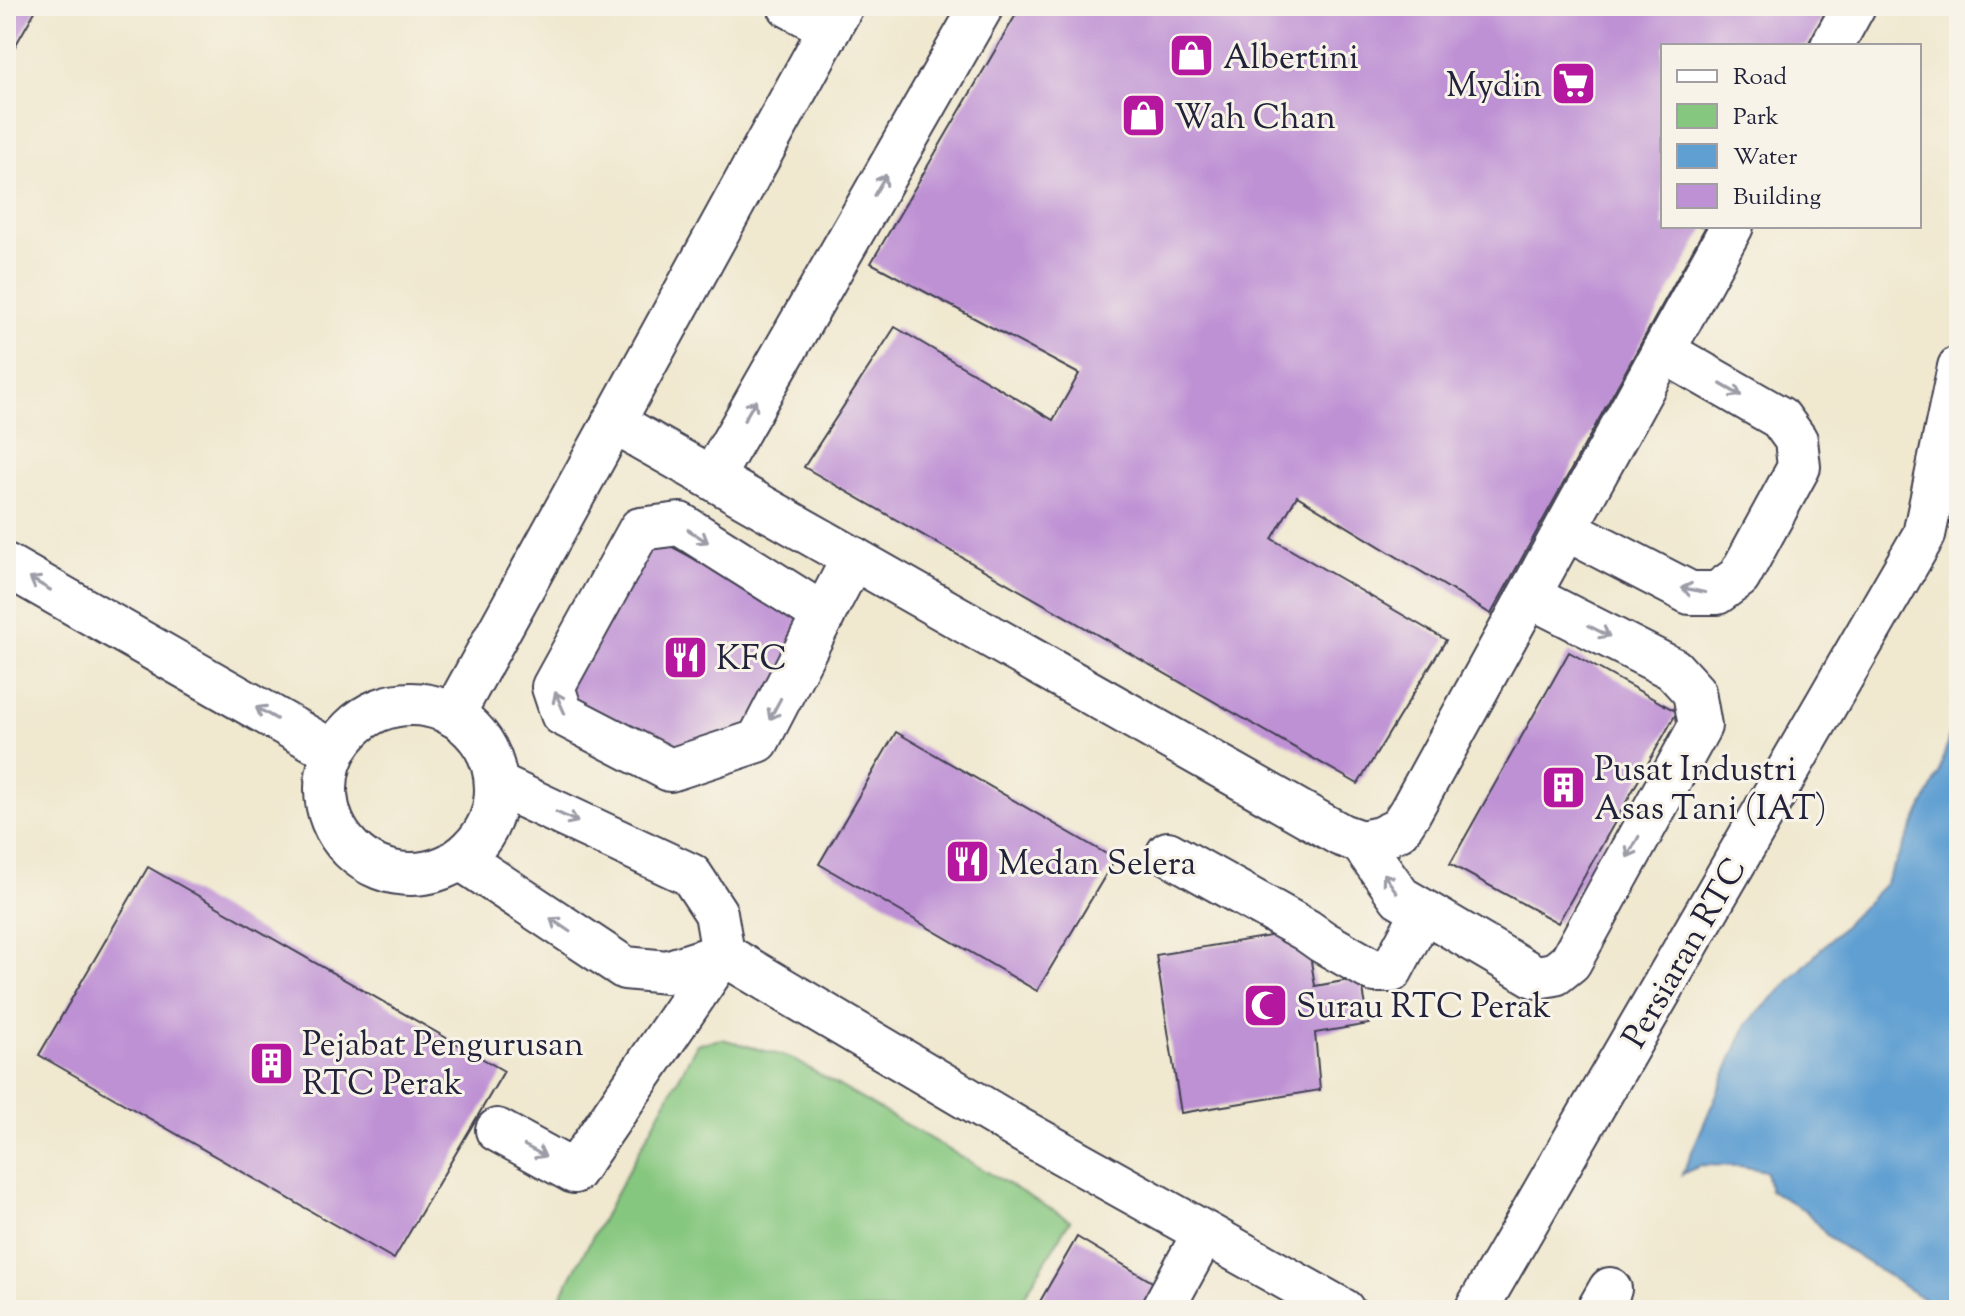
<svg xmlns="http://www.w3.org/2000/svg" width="1965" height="1316" font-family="'Sorts Mill Goudy',serif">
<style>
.green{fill:#86c77f;stroke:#54745d;stroke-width:2}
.water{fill:#5f9fd2;stroke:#406086;stroke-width:2}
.building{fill:#be90d4}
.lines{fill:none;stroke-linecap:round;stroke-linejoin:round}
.minor-casing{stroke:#414051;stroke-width:46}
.minor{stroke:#fff;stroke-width:42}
.oneway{stroke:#9c9ca7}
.labels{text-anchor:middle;stroke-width:6;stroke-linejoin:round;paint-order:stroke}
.poi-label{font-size:34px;fill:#22223b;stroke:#f7f3e8;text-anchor:start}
.street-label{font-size:34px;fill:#22223b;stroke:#f7f3e8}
</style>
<rect width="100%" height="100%" fill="#f7f3e8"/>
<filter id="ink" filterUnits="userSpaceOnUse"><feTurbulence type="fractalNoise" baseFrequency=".0125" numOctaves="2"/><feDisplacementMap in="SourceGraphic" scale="16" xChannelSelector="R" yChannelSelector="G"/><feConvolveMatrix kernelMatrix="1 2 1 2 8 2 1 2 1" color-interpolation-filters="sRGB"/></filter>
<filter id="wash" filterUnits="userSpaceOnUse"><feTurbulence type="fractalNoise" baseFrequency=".006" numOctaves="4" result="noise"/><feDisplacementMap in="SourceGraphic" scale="32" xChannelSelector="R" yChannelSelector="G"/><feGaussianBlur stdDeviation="1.8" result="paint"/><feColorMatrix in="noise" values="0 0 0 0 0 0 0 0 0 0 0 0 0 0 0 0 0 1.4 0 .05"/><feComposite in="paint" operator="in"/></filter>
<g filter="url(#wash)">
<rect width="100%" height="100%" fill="#f0e8cf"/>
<polygon class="green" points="722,1039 791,1058 1070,1220 1016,1310 553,1310 697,1044"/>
<polygon class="water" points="1959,700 1959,1310 1941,1310 1829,1238 1806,1211 1770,1190 1766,1171 1740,1166 1702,1165 1682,1174 1747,1024 1885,884 1939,774"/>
<g id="blocks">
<g class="building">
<polygon points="6,6 38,6 6,62"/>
<polygon points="1021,6 1829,6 1807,46 1663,46 1663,226 1706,226 1491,614 1297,496 1272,539 1446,640 1358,784 804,467 895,327 1053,420 1079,374 871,263"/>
<polygon points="644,532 812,621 753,733 662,749 558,694"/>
<polygon points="1569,652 1677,712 1558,923 1450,864"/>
<polygon points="896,732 1115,859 1037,991 819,864"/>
<polygon points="148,867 504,1071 394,1259 39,1055"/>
<polygon points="1306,930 1315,986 1361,978 1369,1024 1315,1033 1320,1090 1181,1113 1156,955"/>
<polygon points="1077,1237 1199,1310 1035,1310"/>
</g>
</g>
</g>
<g filter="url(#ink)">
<use href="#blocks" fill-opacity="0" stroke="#414051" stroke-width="2"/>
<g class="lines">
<defs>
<g id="minor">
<polyline points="789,6 830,28"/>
<polyline points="1832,46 1854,6"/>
<polyline points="613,422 1341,835 1361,842 1380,838 1399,829 1410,812 1732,226"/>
<polyline points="712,478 982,6"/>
<polyline points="1566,529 1690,593 1717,593 1739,577 1799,467 1796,440 1780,418 1663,351"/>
<polyline points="6,565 334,752"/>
<polyline points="824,615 680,524 640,529 553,687 562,714 670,770 758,741 853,558"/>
<circle cx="411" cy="789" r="85"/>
<polyline points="453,715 842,6"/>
<polyline points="496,784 691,875 716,913 723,954 574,1172 497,1130"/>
<polyline points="1361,842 1400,897 1536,977 1555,974 1570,962 1700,726 1694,692 1673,669 1529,596"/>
<polyline points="1168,853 1306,930 1323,942 1374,971 1391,971 1423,911"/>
<polyline points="461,859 625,968 667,972 723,954 1017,1128 1343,1310"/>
<polyline points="1162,1310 1204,1233"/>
<polyline points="1476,1310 1924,535 1959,367"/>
<polyline points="1598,1310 1610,1289"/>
</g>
</defs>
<use href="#minor" class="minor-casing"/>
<use href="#minor" class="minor"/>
</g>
<defs><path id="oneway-shaft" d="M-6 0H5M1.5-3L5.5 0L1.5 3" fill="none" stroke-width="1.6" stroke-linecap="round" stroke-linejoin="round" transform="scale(2)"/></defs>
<g class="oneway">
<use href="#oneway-shaft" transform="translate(880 185) rotate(-60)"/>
<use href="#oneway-shaft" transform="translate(1731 390) rotate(30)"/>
<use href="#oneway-shaft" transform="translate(750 410) rotate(-60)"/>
<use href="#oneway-shaft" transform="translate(698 536) rotate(32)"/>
<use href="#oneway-shaft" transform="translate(40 584) rotate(-150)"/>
<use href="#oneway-shaft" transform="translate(1693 590) rotate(-168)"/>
<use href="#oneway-shaft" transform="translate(1599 631) rotate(27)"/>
<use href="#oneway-shaft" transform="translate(560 703) rotate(-114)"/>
<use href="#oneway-shaft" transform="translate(775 709) rotate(118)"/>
<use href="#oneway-shaft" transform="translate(266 713) rotate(-150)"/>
<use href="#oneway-shaft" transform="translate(567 817) rotate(25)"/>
<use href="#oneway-shaft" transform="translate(1633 847) rotate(119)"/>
<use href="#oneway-shaft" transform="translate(1390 883) rotate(-125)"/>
<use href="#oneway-shaft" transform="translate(560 925) rotate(-146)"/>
<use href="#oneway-shaft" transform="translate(535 1151) rotate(28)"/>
</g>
</g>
<defs>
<symbol id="shop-square" viewBox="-11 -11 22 22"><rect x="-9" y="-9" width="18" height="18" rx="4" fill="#b5179e" stroke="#f7f3e8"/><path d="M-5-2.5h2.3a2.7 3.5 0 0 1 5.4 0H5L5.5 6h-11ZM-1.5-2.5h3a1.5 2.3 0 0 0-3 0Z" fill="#fff"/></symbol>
<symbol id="supermarket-square" viewBox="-11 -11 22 22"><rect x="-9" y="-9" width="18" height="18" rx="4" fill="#b5179e" stroke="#f7f3e8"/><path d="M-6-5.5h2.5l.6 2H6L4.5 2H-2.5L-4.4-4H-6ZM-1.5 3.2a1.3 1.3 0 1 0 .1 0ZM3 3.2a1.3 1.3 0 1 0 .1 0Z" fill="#fff"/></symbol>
<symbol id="restaurant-square" viewBox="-11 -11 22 22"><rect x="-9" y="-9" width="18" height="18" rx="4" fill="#b5179e" stroke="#f7f3e8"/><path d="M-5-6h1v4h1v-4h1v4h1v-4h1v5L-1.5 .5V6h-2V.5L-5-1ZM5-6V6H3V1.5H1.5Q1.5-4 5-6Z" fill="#fff"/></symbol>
<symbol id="building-square" viewBox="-11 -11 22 22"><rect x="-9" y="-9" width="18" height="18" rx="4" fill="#b5179e" stroke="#f7f3e8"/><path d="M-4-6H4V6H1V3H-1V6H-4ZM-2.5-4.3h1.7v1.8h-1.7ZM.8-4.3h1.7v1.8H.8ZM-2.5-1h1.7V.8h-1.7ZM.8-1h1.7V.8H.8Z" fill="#fff"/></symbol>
<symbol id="mosque-square" viewBox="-11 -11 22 22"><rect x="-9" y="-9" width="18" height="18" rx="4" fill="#b5179e" stroke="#f7f3e8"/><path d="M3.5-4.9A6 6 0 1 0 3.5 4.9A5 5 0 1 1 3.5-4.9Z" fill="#fff"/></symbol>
</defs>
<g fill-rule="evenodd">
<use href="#shop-square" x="1166" y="30" width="51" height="51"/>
<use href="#supermarket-square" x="1548" y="58" width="51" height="51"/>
<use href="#shop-square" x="1118" y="90" width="51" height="51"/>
<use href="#restaurant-square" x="660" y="632" width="51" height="51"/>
<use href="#building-square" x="1538" y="762" width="51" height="51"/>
<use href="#restaurant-square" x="942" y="836" width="51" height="51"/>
<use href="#mosque-square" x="1240" y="980" width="51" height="51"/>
<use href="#building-square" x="246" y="1038" width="51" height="51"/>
</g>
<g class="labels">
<g class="poi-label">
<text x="1223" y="68">Albertini</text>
<text x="1542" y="96" text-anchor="end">Mydin</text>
<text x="1174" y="128">Wah Chan</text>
<text x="716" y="669">KFC</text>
<text x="1594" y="780">Pusat Industri<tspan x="1594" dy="39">Asas Tani (IAT)</tspan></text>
<text x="998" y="874">Medan Selera</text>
<text x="1296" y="1017">Surau RTC Perak</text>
<text x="302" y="1055">Pejabat Pengurusan<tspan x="302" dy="39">RTC Perak</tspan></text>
</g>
<g class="street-label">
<text transform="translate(1683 952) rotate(-60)" y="12">Persiaran RTC</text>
</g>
</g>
<rect width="1965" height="1316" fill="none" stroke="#f7f3e8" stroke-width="32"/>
<rect x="1661" y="44" width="260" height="184" fill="#f7f3e8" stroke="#a29fa3" stroke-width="2"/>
<rect x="1677" y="70" width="40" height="12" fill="#ffffff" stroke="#a29fa3" stroke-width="2"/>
<text x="1733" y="84" font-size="24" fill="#22223b">Road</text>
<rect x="1677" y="104" width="40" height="24" fill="#86c77f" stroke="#a29fa3" stroke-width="2"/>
<text x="1733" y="124" font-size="24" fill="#22223b">Park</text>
<rect x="1677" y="144" width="40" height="24" fill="#5f9fd2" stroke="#a29fa3" stroke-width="2"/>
<text x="1733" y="164" font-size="24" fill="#22223b">Water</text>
<rect x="1677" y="184" width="40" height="24" fill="#be90d4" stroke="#a29fa3" stroke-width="2"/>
<text x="1733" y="204" font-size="24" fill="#22223b">Building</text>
</svg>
